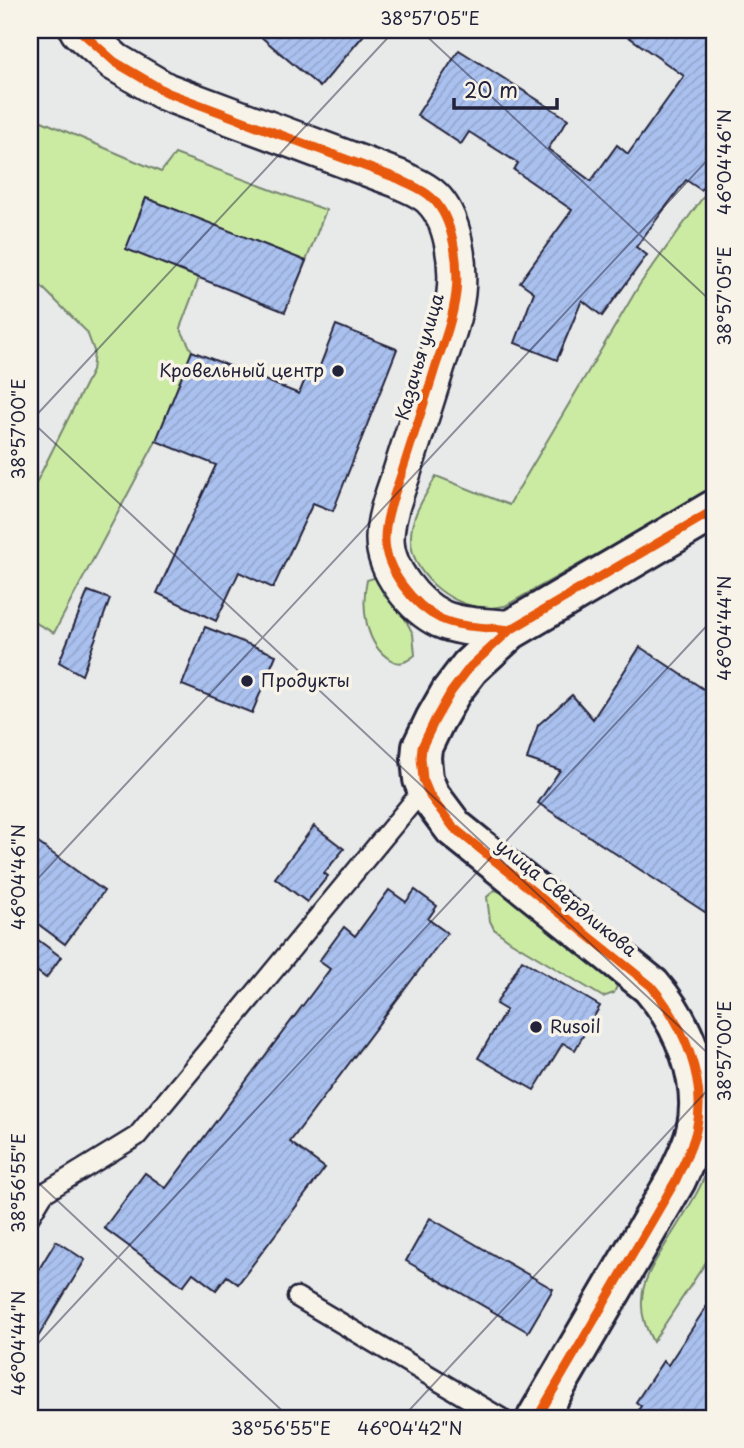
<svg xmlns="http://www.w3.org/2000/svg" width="744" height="1448" font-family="'Playpen Sans',sans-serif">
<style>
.grass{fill:#cbeba3;stroke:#76866f;stroke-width:2}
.building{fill:url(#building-hatch);stroke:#22223b;stroke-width:2}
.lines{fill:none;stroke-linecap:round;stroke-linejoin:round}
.lane-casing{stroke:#22223b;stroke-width:23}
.street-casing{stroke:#22223b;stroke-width:42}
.secondary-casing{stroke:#22223b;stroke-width:44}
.lane{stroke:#f7f3e8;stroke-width:18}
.street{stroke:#f7f3e8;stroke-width:37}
.secondary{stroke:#f7f3e8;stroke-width:38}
.cycleway-casing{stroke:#f7f3e8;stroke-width:13}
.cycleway{stroke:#e8590c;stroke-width:9}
.ticks{fill:none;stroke:#22223b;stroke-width:2;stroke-opacity:0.45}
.poi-dot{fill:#22223b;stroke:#f7f3e8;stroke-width:2.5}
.labels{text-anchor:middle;stroke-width:7;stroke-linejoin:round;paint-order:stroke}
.street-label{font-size:18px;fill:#22223b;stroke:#f7f3e8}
.poi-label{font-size:18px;fill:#22223b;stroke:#f7f3e8;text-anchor:start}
.neatline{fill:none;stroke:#22223b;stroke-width:2.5}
.ticks-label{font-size:18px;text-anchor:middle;fill:#22223b}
</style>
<defs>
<pattern id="building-hatch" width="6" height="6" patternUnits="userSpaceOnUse" patternTransform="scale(1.75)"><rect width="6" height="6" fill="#aac1ef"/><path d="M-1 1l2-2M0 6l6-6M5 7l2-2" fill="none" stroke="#92a6ce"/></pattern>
</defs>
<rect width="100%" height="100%" fill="#e8e9e9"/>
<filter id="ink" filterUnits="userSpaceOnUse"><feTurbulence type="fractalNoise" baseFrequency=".0143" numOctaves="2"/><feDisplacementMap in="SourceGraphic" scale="14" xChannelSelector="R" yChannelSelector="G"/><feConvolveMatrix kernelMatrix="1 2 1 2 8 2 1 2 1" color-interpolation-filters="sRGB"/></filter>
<g filter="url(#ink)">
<g class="grass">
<polygon points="30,116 161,172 175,154 326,210 306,261 146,198 126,249 199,278 180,328 192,351 156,441 54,633 30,620 30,495 92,371 94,351 87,332 30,275"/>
<path d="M714,182V488L505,606C498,607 490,609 483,608C449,605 410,573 411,537C411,515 426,495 436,476L509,505L640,284Z"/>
<path d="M380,576L385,580L413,634L415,655C408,661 400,666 391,660C365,645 361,607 367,580Z"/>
<polygon points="495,890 501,892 615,981 617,986 614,993 603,997 510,941 494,929 490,921 487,897"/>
<path d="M714,1145V1250L653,1342C646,1328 641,1316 642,1301C642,1281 654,1263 664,1247C683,1215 708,1183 714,1145Z"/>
</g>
<g class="building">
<polygon points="253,30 368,30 320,87"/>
<polygon points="619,30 714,30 714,172 701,190 686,180 636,247 647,255 602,316 582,300 557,360 515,343 534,292 520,282 572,210 514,170 518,163 469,132 461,144 417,115 459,50 568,119 548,149 591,181 617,145 628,154 684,76"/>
<polygon points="146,198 306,261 285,312 126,249"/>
<polygon points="336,325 397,349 333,511 313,503 273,588 239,572 216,621 157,593 216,465 156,441 192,351 299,394 308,372 316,376"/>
<polygon points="88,591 110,599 82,675 59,662"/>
<polygon points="205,627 276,655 252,713 182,685"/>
<polygon points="640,647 714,696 714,918 538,803 560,770 527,759 538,725 572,695 593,719"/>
<polygon points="314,826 344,849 324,873 328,876 307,902 275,878"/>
<polygon points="30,837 104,891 65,944 30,918"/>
<polygon points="389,890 406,902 415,890 437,906 428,919 447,933 290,1142 325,1168 238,1284 227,1276 216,1290 193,1273 183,1286 104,1228 145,1173 166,1188 330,969 319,961 344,927 355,936"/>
<polygon points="30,934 61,957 46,978 30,966"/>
<polygon points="522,960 600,1006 575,1050 563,1043 534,1090 478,1058 506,1010 496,1004"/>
<polygon points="430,1218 553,1289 528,1332 406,1261"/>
<polygon points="56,1241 85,1260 30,1350 30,1284"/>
<polygon points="714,1295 714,1418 633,1418 641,1406 636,1402 663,1361 668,1365"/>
</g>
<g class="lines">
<defs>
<g id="lane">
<polyline points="30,1216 44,1193 137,1136 426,786"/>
<polyline points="297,1297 501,1418"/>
</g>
<path id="street" d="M79,30L115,62L166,92L399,179C410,185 423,189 432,198C454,219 459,264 456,293C453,318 444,342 436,365C425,401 413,437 402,472C395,493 385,517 385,539C385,570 414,606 441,619C461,628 488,627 510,630"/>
<path id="secondary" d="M537,1418L676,1180C683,1164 692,1148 696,1131C708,1081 683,1023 651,986L454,828L430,796L423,779L421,758L422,747L435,720L451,692L470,667L510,630L714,510"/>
</defs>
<use href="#lane" class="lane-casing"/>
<use href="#street" class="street-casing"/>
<use href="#secondary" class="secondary-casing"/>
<use href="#lane" class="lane"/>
<use href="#street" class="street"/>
<use href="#secondary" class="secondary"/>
<defs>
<g id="cycleway">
<path d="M79,30L115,62L166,92L399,179C410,185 423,189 432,198C454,219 459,264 456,293C453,318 444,342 436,365C425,401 413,437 402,472C395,493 385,517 385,539C385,570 414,606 441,619C461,628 488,627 510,630"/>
<path d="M537,1418L676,1180C683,1164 692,1148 696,1131C708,1081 683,1023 651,986L454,828L430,796L423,779L421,758L422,747L435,720L451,692L470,667L510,630L714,510"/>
</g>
</defs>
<use href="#cycleway" class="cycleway-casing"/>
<use href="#cycleway" class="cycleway"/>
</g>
</g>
<path class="ticks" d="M420,30L714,304M30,420L714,1059M30,422L395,30M30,887L714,153M30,1175L290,1418M30,1352L714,618M402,1418L714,1083"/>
<g class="poi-dot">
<circle cx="338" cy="371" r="7"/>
<circle cx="247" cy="681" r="7"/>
<circle cx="536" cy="1027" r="7"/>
</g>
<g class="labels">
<g class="street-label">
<text transform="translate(420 357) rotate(-74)" y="6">Казачья улица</text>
<text transform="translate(566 898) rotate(39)" y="6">улица Свердликова</text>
</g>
<g class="poi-label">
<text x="324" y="377" text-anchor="end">Кровельный центр</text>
<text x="261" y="687">Продукты</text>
<text x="550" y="1033">Rusoil</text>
</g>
</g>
<rect width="744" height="1448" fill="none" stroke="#f7f3e8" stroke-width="77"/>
<path d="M454 98v10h103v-10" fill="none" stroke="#22223b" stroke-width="3.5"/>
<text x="464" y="98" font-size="21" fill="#22223b" stroke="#f7f3e8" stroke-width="5" paint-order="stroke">20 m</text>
<rect x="38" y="38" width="668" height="1372" class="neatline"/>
<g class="ticks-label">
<text x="430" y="25">38°57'05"E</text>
<text transform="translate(725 162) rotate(-90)" y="6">46°04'46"N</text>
<text transform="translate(725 296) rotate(-90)" y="6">38°57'05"E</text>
<text transform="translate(19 429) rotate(-90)" y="6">38°57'00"E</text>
<text transform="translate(725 628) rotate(-90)" y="6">46°04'44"N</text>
<text transform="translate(19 877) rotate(-90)" y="6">46°04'46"N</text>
<text transform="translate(725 1051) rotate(-90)" y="6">38°57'00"E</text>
<text transform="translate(19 1183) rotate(-90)" y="6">38°56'55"E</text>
<text transform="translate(19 1343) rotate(-90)" y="6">46°04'44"N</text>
<text x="281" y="1435">38°56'55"E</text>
<text x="410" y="1435">46°04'42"N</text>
</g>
</svg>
